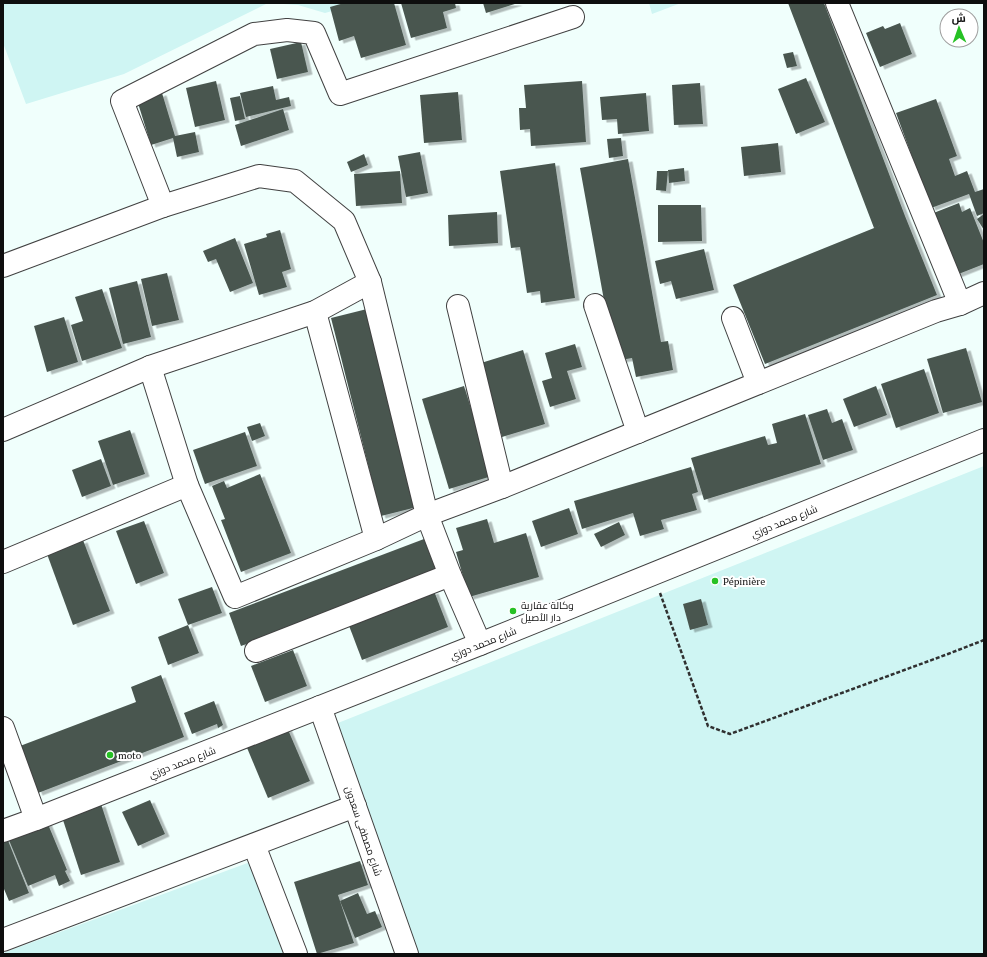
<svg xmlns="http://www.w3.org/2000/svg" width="987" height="957" font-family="'PT Serif',Cairo,serif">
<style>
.farmland{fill:#cff5f3}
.building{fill:#4a5750;filter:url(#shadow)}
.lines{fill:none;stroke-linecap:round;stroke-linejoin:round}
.minor-casing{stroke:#414141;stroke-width:24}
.path{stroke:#303030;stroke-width:2.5;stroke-dasharray:4 2;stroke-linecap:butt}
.minor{stroke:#fff;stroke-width:22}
.poi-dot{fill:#26c124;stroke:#fff;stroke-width:1.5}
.labels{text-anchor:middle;stroke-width:4;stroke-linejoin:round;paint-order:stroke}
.street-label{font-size:10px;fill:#0e0e0e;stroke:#fff}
.poi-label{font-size:10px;fill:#0e0e0e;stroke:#fff;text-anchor:start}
</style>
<defs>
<filter id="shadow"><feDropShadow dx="4.5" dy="2.5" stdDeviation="0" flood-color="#0004"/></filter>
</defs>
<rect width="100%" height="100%" fill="#f0fffc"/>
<g class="farmland">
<polygon points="3,3 360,3 325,13 298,5 268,3 124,74 26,104 3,43"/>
<polygon points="649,3 681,3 652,14"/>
<polygon points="984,466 984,954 417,954 338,723"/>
<polygon points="253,861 289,954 3,954 3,953"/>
</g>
<g class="building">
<polygon points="344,3 394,3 406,45 361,58 354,36 339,41 330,7"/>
<polygon points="401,3 455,3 456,8 443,12 447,28 411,38"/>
<polygon points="483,3 518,3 486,13"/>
<polygon points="788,3 824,3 905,216 937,295 765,364 733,285 884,224 874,228"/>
<polygon points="900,23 912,54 880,67 866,33 883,26 885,29"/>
<polygon points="301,42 308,72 277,79 270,49"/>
<polygon points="793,52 797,66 787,68 783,54"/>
<polygon points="806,78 825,122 796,134 778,89"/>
<polygon points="216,81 225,120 195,127 186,88"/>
<polygon points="582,81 586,142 531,146 530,129 520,130 519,108 526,108 524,85"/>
<polygon points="700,83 703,124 674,125 672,85"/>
<polygon points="273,86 276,100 289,97 291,106 246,117 240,93"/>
<polygon points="458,92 462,140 424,143 420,95"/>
<polygon points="162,93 175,136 195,132 199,152 177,157 173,138 151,145 137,100"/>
<polygon points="646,93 649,131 618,134 617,119 602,120 600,97"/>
<polygon points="240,96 245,119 235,121 230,98"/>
<polygon points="936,99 957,156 949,159 955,176 967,171 975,192 984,189 984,213 977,216 969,194 931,208 896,113"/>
<polygon points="283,109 289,130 241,146 235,125"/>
<polygon points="621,138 623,156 609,158 607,139"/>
<polygon points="778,143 781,172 744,176 741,147"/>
<polygon points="420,152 428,193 406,197 398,156"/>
<polygon points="364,154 368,165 351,172 347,162"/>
<polygon points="628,159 661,342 668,341 673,370 636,377 632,358 615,361 580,168"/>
<polygon points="555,163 575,298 541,303 540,291 527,293 520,247 511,248 500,171"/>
<polygon points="684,168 685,181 669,183 668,170"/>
<polygon points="400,171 402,203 356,206 354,174"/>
<polygon points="657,171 668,171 666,191 656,190"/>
<polygon points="959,203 962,212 970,208 984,243 984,264 956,275 931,214"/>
<polygon points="658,205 701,205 702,241 658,242"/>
<polygon points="497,212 498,243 449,246 448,215"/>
<polygon points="984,214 984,230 977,219"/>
<polygon points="280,230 291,269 282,272 287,287 259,295 244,244 267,237 266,234"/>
<polygon points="235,238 253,283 230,292 216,259 208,262 203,251"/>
<polygon points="704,249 714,290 676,299 671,281 660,284 655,261"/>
<polygon points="167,273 179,320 152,326 141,279"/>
<polygon points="137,281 151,337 123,344 109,288"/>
<polygon points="102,289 122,348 82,361 71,325 83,321 75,297"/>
<polygon points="367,309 417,507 381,516 331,318"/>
<polygon points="64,317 78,362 47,372 34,326"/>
<polygon points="575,344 582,367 567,371 576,399 550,407 542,381 552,378 545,353"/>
<polygon points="966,348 982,402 943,413 927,359"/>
<polygon points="523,350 545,424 502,437 481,363"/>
<polygon points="924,369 939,413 896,428 881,384"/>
<polygon points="464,386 492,476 449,489 422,399"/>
<polygon points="876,386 887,415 854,427 843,399"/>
<polygon points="827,409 832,423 842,419 853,450 823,460 808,415"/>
<polygon points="805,414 821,464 704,500 691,458 765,436 768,445 777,443 772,424"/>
<polygon points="260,423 265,436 252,441 247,427"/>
<polygon points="130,430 145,474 113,485 98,441"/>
<polygon points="245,432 257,466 205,484 193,450"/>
<polygon points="101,459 111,486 82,497 72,470"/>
<polygon points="691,467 698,492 692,494 697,510 661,520 664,529 640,536 633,513 582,529 574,501"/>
<polygon points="260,474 291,553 241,572 221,520 225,519 212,486 224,481 227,488"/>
<polygon points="569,508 578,534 541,547 532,521"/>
<polygon points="487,519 494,543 526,533 539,577 469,597 456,552 463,550 456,528"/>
<polygon points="144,521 164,573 136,584 116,531"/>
<polygon points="619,522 625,535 601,547 594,534"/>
<polygon points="424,539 437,573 241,646 229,613"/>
<polygon points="83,540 110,611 73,625 47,554"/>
<polygon points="212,587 222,613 188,625 178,599"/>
<polygon points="434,591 448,627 362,660 348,623"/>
<polygon points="701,599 708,625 690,630 683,604"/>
<polygon points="188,625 199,653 168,665 158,637"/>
<polygon points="293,650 307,686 265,702 251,666"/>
<polygon points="161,675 184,737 38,793 20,746 136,702 131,687"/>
<polygon points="214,701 223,725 218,728 217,724 192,734 184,713"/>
<polygon points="286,725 310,781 268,798 245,743"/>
<polygon points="150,800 165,834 138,846 122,812"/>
<polygon points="101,804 120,862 81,875 62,817"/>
<polygon points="45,817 67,870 65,871 70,881 59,886 55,875 28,886 6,833"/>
<polygon points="5,833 29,893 9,901 4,889 3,890 3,834"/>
<polygon points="360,861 368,885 338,895 354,943 317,954 294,882"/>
<polygon points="358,893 367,914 375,911 382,927 355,938 340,901"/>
</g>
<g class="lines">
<defs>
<g id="minor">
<polyline points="837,3 960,304"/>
<polyline points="3,266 163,206"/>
<polyline points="595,305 638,432"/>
<polyline points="458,306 502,487"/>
<polyline points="315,312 376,539"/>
<polyline points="733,318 758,383"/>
<polyline points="150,367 187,485 235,597 376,539 427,515 502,487 936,311 960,304 984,293"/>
<polyline points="3,430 150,367 315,312 370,282"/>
<polyline points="3,562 187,485"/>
<polyline points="480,644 450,575 427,515 370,282 344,221 295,181 259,176 163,206 122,101 254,34 287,30 314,33 340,94 573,17"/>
<polyline points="256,651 450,575"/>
<polyline points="320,707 407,954"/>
<polyline points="3,728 36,819"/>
<polyline points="3,831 36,819 480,644 984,440"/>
<polyline points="254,845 296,954"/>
<polyline points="3,940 355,806"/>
</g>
</defs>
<use href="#minor" class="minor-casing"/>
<polyline class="path" points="660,593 708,726 730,734 948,654 984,640"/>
<use href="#minor" class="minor"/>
</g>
<g class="poi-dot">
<circle cx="715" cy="581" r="4"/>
<circle cx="513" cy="611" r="4"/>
<circle cx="110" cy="755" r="4"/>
</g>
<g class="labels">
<g class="street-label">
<text transform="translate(784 521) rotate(-22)" y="4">شارع محمد دوزي</text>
<text transform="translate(483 643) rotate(-22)" y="4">شارع محمد دوزي</text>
<text transform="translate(182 762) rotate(-21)" y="4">شارع محمد دوزي</text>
<text transform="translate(364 831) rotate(71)" y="4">شارع مصطفى سعدون</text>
</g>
<g class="poi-label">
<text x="723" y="585">Pépinière</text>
<text x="521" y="609">وكالة عقارية<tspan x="521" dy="12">دار الأصيل</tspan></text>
<text x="118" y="759">moto</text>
</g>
</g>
<rect width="987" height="957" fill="none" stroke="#0e0e0e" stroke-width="8"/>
<g transform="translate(959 28) rotate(358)"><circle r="19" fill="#ffffff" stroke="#9f9f9f"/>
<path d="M0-3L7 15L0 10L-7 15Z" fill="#26c124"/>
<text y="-6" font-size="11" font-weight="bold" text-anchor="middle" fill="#0e0e0e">ش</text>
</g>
</svg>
